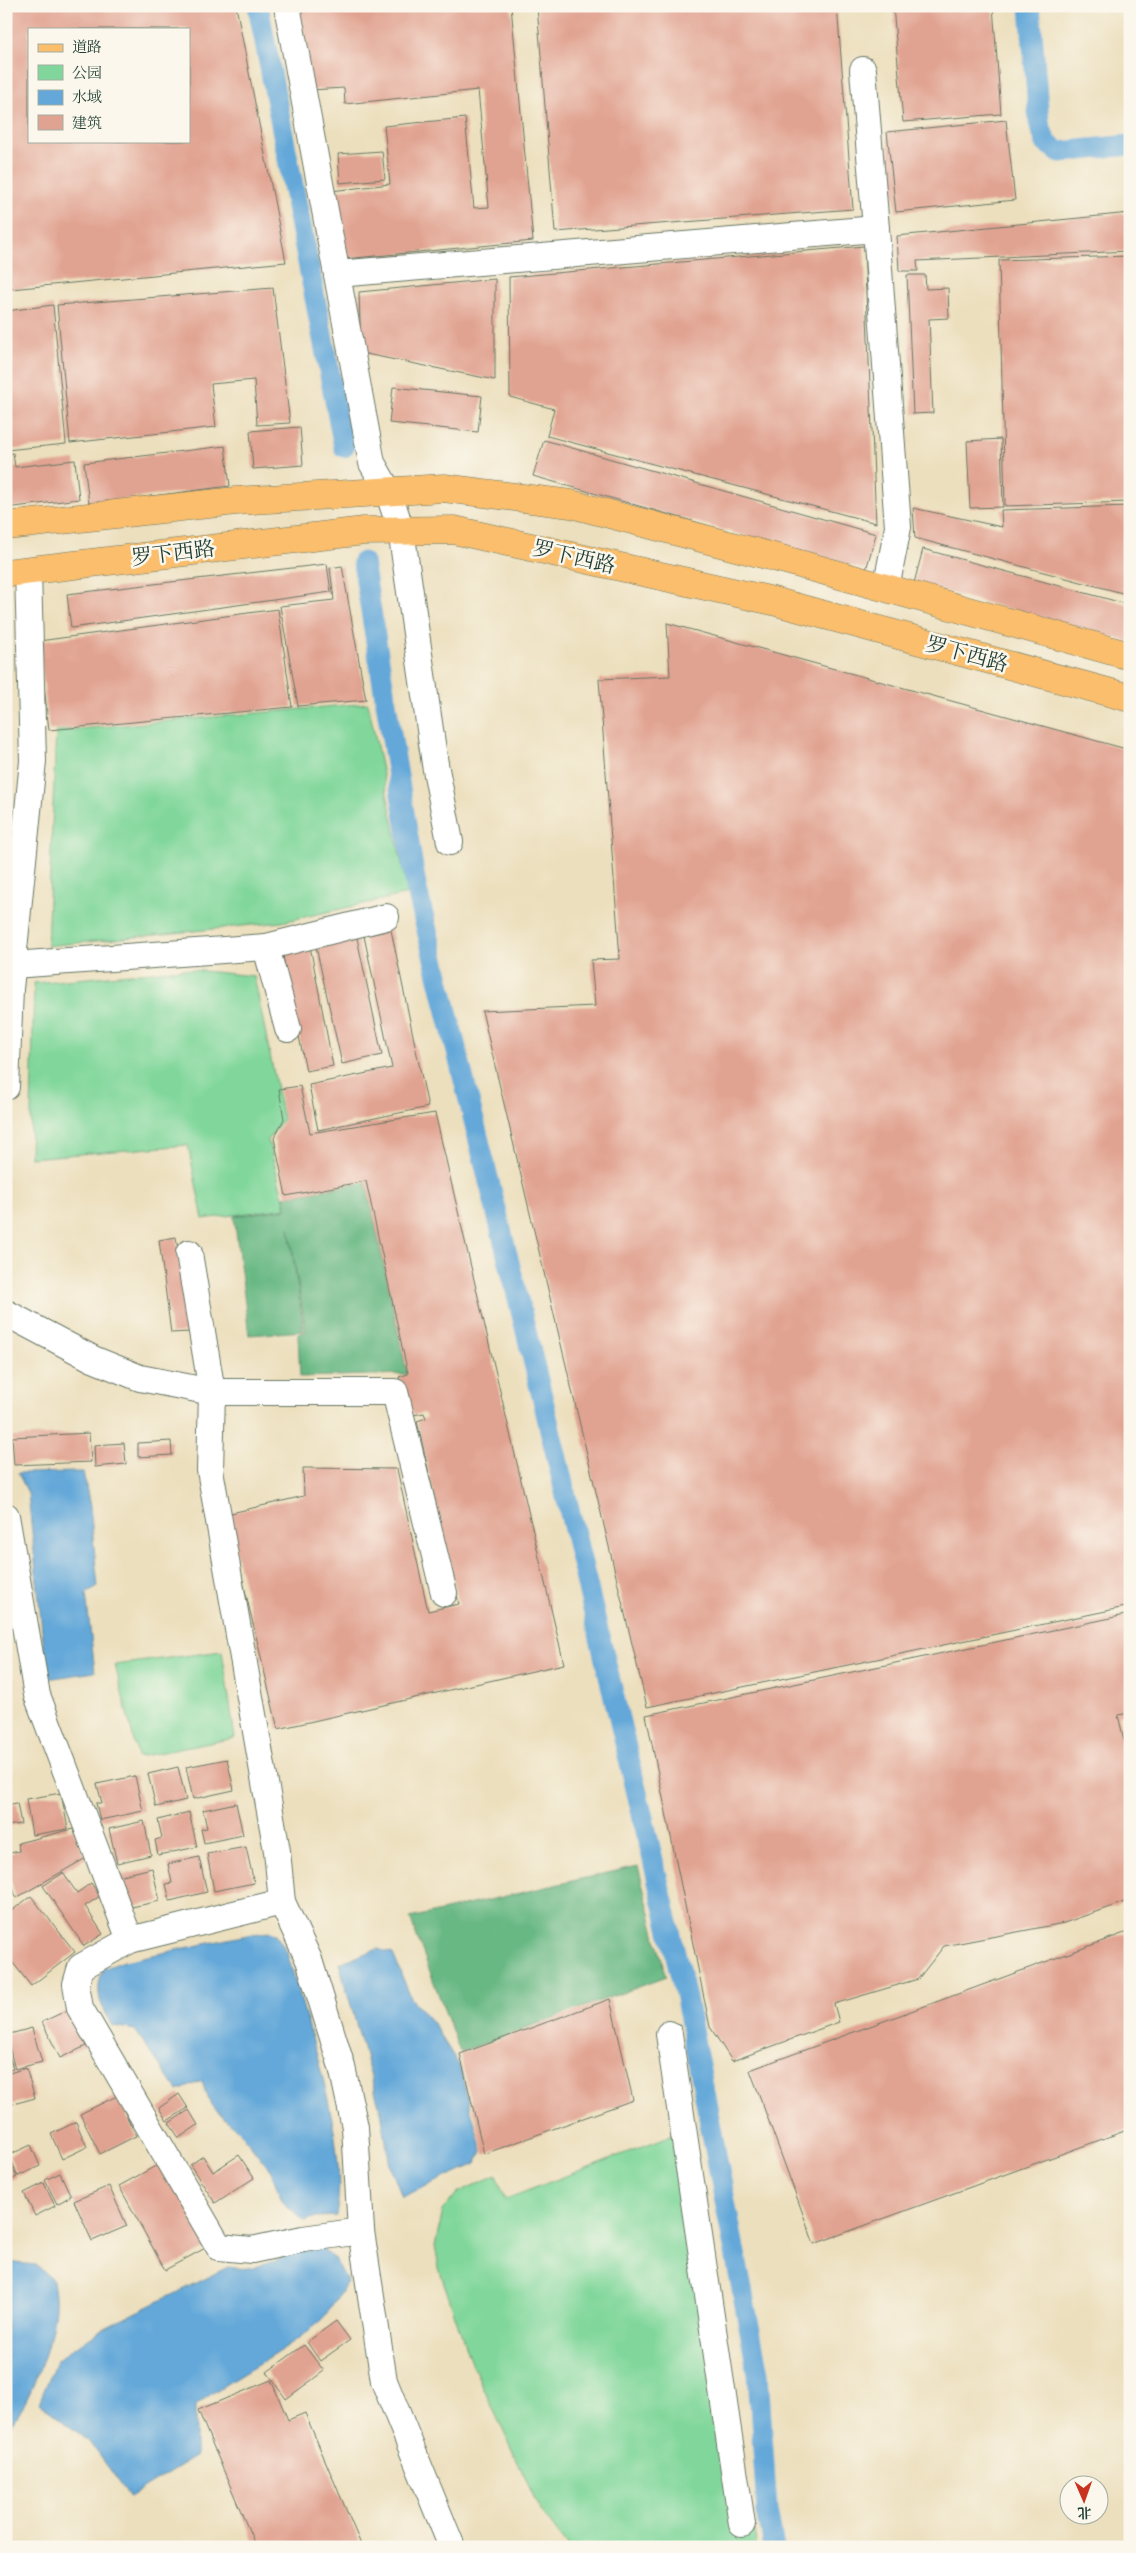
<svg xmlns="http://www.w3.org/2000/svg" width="1136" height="2553" font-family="'Sorts Mill Goudy','Noto Serif SC',serif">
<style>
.green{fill:#81d79b;stroke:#508a68}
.forest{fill:#68b883;stroke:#447a5c}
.water{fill:#63a8d9;stroke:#417286}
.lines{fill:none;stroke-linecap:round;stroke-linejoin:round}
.canal{stroke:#63a8d9;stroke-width:21}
.building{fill:#e1a391;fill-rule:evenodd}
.minor-casing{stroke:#677664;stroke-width:28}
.major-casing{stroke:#677664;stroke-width:29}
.minor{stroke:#fff;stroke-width:26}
.major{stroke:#fabe6d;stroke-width:28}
.labels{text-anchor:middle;stroke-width:5;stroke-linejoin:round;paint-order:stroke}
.street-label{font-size:21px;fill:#1f3d34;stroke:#fbf7ec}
</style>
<rect width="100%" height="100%" fill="#fbf7ec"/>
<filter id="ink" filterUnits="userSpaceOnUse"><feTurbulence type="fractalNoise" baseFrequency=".02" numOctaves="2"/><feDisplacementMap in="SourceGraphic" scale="10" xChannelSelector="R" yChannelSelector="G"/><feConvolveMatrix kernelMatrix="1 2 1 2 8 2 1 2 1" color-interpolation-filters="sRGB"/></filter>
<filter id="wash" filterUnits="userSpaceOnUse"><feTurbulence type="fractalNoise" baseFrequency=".0096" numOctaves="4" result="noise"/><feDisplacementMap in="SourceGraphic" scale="20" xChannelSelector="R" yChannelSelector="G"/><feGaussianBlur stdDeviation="1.12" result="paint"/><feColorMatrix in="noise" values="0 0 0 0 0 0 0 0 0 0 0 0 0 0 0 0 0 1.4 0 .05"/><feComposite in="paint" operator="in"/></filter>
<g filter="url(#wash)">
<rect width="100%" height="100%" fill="#ecdfbd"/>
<g class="green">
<polygon points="368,703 408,894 282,922 47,946 56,731"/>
<polygon points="183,969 254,976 283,1119 268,1140 286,1208 203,1219 188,1145 30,1158 34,983"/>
<polygon points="222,1651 235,1738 138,1757 115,1665"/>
<polygon points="672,2135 757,2547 568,2547 540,2510 469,2357 439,2268 435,2246 443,2211 457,2193 496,2175 506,2199"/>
</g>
<g class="forest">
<polygon points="366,1182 407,1374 300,1377 298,1334 306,1332 289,1228 304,1331 249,1335 234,1216 286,1209 284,1197"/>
<polygon points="638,1866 666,1977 460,2052 410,1918"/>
</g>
<g class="water">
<polygon points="83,1472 90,1506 98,1587 86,1594 95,1672 47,1679 28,1493 18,1473"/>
<path d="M270,1932L276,1935L287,1952C307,2026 350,2141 336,2216L317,2217L304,2221L282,2201L271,2171L240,2132L211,2105L202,2081L178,2091L135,2030L113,2026C100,2003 94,1995 103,1969L124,1961L252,1934Z"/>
<polygon points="378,1949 393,1954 411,1998 432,2022 459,2065 482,2151 476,2164 402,2197 390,2166 382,2116 339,1963"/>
<path d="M318,2247C332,2253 341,2268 347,2282C339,2293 331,2311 321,2320C284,2354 236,2374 196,2405V2456L130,2497L89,2441L39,2403L56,2361L97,2332L228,2267C235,2268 242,2269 248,2268C273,2265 293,2249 318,2247Z"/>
<path d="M6,2262L36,2265L53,2280C54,2289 56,2298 55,2307C53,2341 29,2406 6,2432Z"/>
</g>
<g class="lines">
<g class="canal">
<polyline points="258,6 344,447"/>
<polyline points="1030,6 1039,122 1046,143 1060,152 1130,145"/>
<polyline points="363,562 416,886 542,1396 686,1998 758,2373 767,2511 774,2547"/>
</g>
</g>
<g id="blocks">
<g class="building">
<path d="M6,6H236L286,262L11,289L6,220ZM29,29H189V141H29Z"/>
<polygon points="297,6 511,6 533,241 344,259 331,191 390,184 384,126 465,118 474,208 489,207 478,90 345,104 344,88 311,90"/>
<polygon points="537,6 837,6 853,209 555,232"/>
<polygon points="893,6 993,6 1001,114 903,122"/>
<polygon points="1006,120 1015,200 896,212 887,132"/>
<polygon points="382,151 385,179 340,183 338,154"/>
<polygon points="1130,213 1130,251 917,261 918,271 899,271 897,236"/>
<polygon points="864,246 876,523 547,436 554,409 510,397 509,277"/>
<polygon points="1130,256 1130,502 1005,506 999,260"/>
<polygon points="907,275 925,275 926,289 948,288 949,318 929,319 933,413 913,414"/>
<polygon points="495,279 495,380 361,353 359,292"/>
<polygon points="273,288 290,423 257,425 254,380 211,384 216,427 70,443 57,305"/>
<polygon points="53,305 66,444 6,450 6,311"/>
<polygon points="393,387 482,396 478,432 389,423"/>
<polygon points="300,427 303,465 253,469 250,431"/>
<polygon points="1001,439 1003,507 970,508 967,441"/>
<polygon points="544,440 876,534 866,570 533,476"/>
<polygon points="225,446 230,486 89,504 84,463"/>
<polygon points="13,453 15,467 75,460 79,499 6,508 6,454"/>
<polygon points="1130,506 1130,595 915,538 913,508 1002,527 1001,510"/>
<polygon points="923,549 1130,605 1130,642 914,583"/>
<polygon points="327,564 331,592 71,628 67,594"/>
<polygon points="342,566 366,700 298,706 280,606 334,600 330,568"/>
<polygon points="278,609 292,707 49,730 39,641"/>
<polygon points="667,623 1130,750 1130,1606 647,1707 482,1011 595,1006 591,960 620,959 599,679 670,676"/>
<polygon points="391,930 428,1107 318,1130 309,1085 392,1068 364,936"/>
<polygon points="357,938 382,1055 342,1064 316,947"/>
<polygon points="310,946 333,1066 306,1071 282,951"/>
<polygon points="300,1086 310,1133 435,1113 564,1664 278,1729 227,1514 304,1496 303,1468 397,1469 428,1611 459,1604 417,1421 426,1418 424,1413 413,1415 399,1377 408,1374 366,1181 286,1196 274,1138 284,1119 279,1089"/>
<polygon points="176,1237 190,1332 171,1333 159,1240"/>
<polygon points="89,1433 91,1462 14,1465 12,1437"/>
<polygon points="171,1441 172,1455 138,1457 138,1443"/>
<polygon points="124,1443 126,1464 95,1467 94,1445"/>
<polygon points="1130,1614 1130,1713 1118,1715 1130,1765 1130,1900 1064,1923 944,1946 918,1979 834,2004 839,2022 732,2061 710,2027 646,1715"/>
<polygon points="227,1759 234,1790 193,1799 186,1767"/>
<polygon points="178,1767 186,1800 156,1807 148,1774"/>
<polygon points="135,1776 143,1811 100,1820 96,1803 102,1803 97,1784"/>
<polygon points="61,1793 68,1829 32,1835 26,1799"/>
<polygon points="17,1803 21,1824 6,1826 6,1805"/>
<polygon points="236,1803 243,1835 204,1843 201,1829 207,1828 203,1810"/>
<polygon points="189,1812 197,1847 158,1855 155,1840 162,1838 158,1820"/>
<polygon points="144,1821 151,1855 117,1863 109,1829"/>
<polygon points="73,1829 86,1858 16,1898 6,1863 6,1854 19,1851 18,1843"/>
<polygon points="246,1847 254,1883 214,1891 207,1854"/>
<polygon points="199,1857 207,1892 170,1901 166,1884 172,1883 168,1864"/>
<polygon points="152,1868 160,1901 127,1908 119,1876"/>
<polygon points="63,1873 77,1893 91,1883 100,1896 85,1906 103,1934 84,1946 43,1886"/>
<polygon points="31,1896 75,1952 31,1986 6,1954 6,1915"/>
<polygon points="1130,1931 1130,2129 814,2244 750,2070"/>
<polygon points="610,1999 633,2100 484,2154 460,2054"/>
<polygon points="68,2010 86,2046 60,2058 42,2022"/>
<polygon points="32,2028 42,2062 15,2069 6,2035"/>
<polygon points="6,2045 13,2069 6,2071"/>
<polygon points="26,2068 35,2098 6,2106 6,2074"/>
<polygon points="179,2094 188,2108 167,2121 159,2108"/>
<polygon points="117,2096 136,2136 100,2154 80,2114"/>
<polygon points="189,2110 198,2125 179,2138 169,2123"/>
<polygon points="76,2122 87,2147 62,2159 51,2134"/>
<polygon points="31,2145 40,2166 18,2176 9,2155"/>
<polygon points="6,2155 17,2177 6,2182"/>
<polygon points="239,2155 254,2178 215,2203 190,2165 203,2156 213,2172"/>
<polygon points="163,2162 209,2246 165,2270 119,2186"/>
<polygon points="60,2173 71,2196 57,2204 45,2180"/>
<polygon points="44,2183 55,2206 35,2216 24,2193"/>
<polygon points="109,2186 127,2226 92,2241 74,2201"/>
<polygon points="336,2321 350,2340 320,2361 307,2342"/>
<polygon points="304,2345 324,2371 286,2399 267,2372"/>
<polygon points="271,2380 288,2420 305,2413 362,2547 256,2547 198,2410"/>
</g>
</g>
</g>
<g filter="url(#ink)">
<use href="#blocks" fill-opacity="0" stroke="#677664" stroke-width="1"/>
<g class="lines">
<defs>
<g id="minor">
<polyline points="287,6 372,463 388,491 401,530 435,764 450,842"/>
<polyline points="863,70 876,229"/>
<polyline points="337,274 876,229 898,527 886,588"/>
<polyline points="266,947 288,1029"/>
<polyline points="13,965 266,947 386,917"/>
<polyline points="6,1087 10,989 33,761 28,570"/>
<polyline points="189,1253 212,1392 395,1392 444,1593"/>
<polyline points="6,1313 93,1359 140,1378 212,1392 210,1470 277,1851 282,1902 130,1940 81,1967 76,1984 80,2008 219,2247 252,2250 303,2239 361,2231 384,2381 452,2547"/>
<polyline points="6,1516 37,1695 130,1940"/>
<polyline points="282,1902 309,1960 342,2067 355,2127 361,2231"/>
<polyline points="669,2034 742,2524"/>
</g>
<g id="major">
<polyline points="6,526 236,501 444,488 571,504 789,561 1130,656"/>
<polyline points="6,573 364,531 454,530 773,601 1130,698"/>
</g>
</defs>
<use href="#minor" class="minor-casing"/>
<use href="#major" class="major-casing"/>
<use href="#minor" class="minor"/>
<use href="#major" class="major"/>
</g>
</g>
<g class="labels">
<g class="street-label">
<text transform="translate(173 553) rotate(-7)" y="7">罗下西路</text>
<text transform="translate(574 557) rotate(13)" y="7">罗下西路</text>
<text transform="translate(967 654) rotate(15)" y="7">罗下西路</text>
</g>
</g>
<rect width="1136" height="2553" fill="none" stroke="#fbf7ec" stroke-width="25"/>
<rect x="28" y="28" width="162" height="115" fill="#fbf7ec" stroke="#a3ada2"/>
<rect x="38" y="44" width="25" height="8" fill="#fabe6d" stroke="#a3ada2"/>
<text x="72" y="52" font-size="15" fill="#1f3d34">道路</text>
<rect x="38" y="65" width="25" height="15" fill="#81d79b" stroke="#a3ada2"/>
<text x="72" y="78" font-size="15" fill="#1f3d34">公园</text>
<rect x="38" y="90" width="25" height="15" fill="#63a8d9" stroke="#a3ada2"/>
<text x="72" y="102" font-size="15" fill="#1f3d34">水域</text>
<rect x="38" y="115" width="25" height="15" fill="#e1a391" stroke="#a3ada2"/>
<text x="72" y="128" font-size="15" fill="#1f3d34">建筑</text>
<g transform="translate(1084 2500) rotate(178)"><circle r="24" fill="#fbf7ec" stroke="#a3ada2"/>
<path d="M0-4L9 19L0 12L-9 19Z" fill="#c8321e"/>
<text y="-8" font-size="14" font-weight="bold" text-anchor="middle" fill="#1f3d34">北</text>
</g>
</svg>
